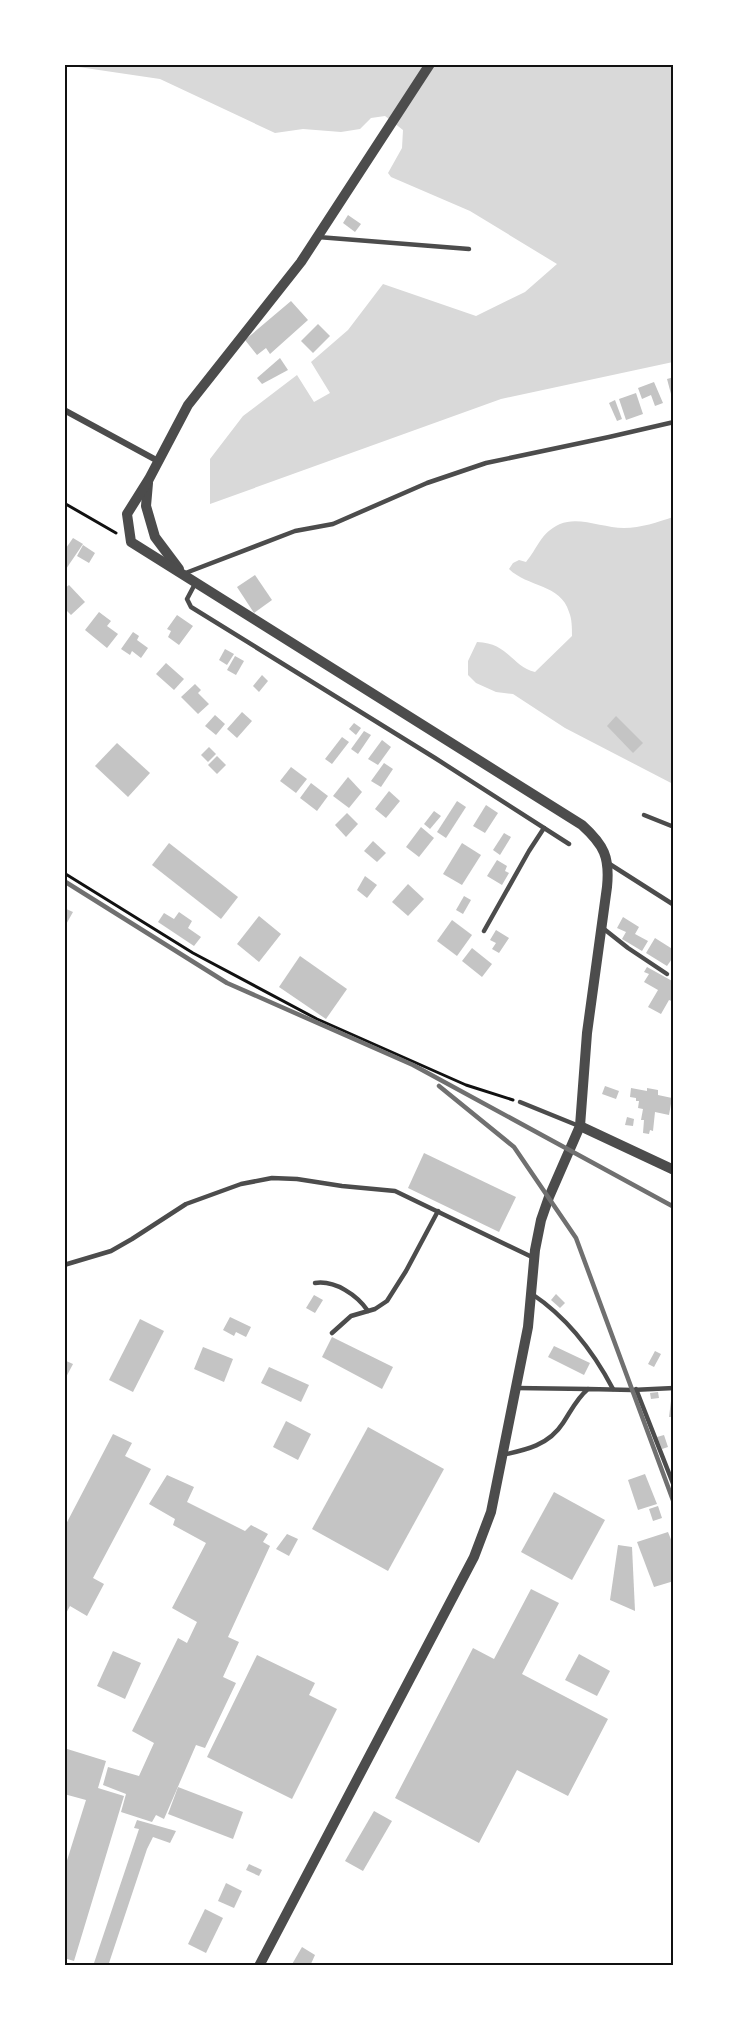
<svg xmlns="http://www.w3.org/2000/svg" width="738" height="2030" font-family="Helvetica,sans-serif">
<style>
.water{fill:#d9d9d9}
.building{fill:#c4c4c4}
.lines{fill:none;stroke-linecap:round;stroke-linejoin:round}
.path{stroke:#111;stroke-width:3}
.service{stroke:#4c4c4c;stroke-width:4.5}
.minor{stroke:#4c4c4c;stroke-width:6}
.tertiary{stroke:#4c4c4c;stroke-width:10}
.rail{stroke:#707070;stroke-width:4.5}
.neatline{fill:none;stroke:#111;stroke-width:2}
</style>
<rect width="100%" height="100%" fill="#fff"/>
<g class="water">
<polygon points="65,65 673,65 673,362 501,399 210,504 210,459 243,416 297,375 314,402 330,393 311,362 348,330 383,284 476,316 525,292 557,264 470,211 391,177 388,173 402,148 403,130 385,116 371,118 360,129 341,132 303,129 275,133 160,79"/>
<path d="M673,517V784L565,728L513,694L496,692L476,683L468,675V661L477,642C509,643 512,667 535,672L572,636C572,628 572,619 569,612C561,584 527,587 509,569L513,563L519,560L526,562C538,548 540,533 560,524C579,516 603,528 624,528C641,528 658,522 673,517Z"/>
</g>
<g class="building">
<polygon points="348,215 361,224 355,232 343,223"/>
<polygon points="291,301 308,320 270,354 266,348 257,355 245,340"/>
<polygon points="318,324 330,336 313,353 301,341"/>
<polygon points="280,358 288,370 262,384 257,378"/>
<polygon points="674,377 674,394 671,394 667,379"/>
<polygon points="654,382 663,403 655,406 651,395 642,399 638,388"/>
<polygon points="636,393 643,414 626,420 619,399"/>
<polygon points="615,400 622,419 617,421 609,403"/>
<polygon points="73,538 83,544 66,569 64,568 64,551"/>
<polygon points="83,545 95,553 89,563 77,556"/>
<polygon points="255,575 272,600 254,613 237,587"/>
<polygon points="69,585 85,602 71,615 64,608 64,589"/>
<polygon points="99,612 111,621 107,626 118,634 107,648 85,630"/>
<polygon points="177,615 193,626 179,645 168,637 171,631 167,629"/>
<polygon points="133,632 139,636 137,640 148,648 141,658 132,651 130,655 121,649"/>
<polygon points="225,649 234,654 227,665 219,660"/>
<polygon points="235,656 244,661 236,675 227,670"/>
<polygon points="166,663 184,679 174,690 156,674"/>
<polygon points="262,675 268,681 259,692 253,686"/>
<polygon points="195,684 201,690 198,693 209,704 198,714 181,697"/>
<polygon points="242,712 252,721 237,738 227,729"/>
<polygon points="215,715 225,724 216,735 205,726"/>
<polygon points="616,716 643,743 633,753 607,726"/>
<polygon points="354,723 361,728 356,735 349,729"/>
<polygon points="364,731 371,735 358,754 351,749"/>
<polygon points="342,737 349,742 332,764 325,759"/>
<polygon points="382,740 391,747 378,765 368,759"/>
<polygon points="117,743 150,773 128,797 95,766"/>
<polygon points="209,747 216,754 208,762 201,755"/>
<polygon points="217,756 226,765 217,774 208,765"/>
<polygon points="384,763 393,769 381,787 371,781"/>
<polygon points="291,767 307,779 296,793 280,781"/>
<polygon points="348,777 362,792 349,808 333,796"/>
<polygon points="311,783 328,796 317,811 300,798"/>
<polygon points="389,791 400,801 386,818 375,809"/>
<polygon points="457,801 466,807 446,838 437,832"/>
<polygon points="486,805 498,813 485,833 473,826"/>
<polygon points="434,811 441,816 430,829 424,824"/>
<polygon points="347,813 358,824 346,837 335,825"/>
<polygon points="421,827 434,838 419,857 406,847"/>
<polygon points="504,833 511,837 500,855 493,850"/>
<polygon points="373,841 386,853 377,862 364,851"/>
<polygon points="169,843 238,897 221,919 152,865"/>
<polygon points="462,843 481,855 462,885 443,874"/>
<polygon points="497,860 507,866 505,871 509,873 502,885 487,876"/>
<polygon points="365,876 377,885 367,898 357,890"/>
<polygon points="408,884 424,899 408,916 392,902"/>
<polygon points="464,896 471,900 463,914 456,910"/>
<polygon points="64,908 73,912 64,928"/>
<polygon points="179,912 192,921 188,928 201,937 194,946 158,922 164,913 174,919"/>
<polygon points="259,916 281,934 259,962 237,944"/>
<polygon points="623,917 639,927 635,934 648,941 642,951 622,939 626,932 617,928"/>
<polygon points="452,920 472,935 457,956 437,941"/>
<polygon points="496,930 509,938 499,953 492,949 496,943 490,940"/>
<polygon points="655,938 674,950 674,956 667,966 646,953"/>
<polygon points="472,948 492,964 482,977 462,961"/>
<polygon points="300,956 347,989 326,1019 279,987"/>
<polygon points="647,967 674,982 674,1002 669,1000 661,1014 648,1007 658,990 644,982 649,974 644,972"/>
<polygon points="605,1086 619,1091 616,1099 602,1094"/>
<polygon points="631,1088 647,1091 647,1088 658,1090 658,1095 672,1098 669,1115 655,1112 653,1131 650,1130 649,1134 643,1133 644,1120 641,1120 643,1109 638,1108 639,1101 636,1101 636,1098 630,1097"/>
<polygon points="627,1117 634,1119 633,1126 625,1125"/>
<polygon points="424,1153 516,1197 499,1232 408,1188"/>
<polygon points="556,1294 565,1303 560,1308 551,1300"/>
<polygon points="314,1295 323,1300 315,1313 306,1308"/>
<polygon points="230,1317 251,1327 246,1337 236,1332 234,1336 223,1330"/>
<polygon points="140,1319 164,1331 133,1392 109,1380"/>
<polygon points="332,1337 393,1367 382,1389 322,1357"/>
<polygon points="554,1346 590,1363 584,1375 548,1357"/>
<polygon points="203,1347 233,1359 224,1382 194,1369"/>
<polygon points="655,1351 661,1354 654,1367 648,1364"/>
<polygon points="64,1360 73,1364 64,1381"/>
<polygon points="269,1367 309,1385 301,1402 261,1383"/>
<polygon points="658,1392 659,1398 651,1399 650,1393"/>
<polygon points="672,1393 674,1393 674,1417 669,1417"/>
<polygon points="286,1421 311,1434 298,1460 273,1447"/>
<polygon points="368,1427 444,1469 388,1571 312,1529"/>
<polygon points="113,1434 132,1443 125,1456 151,1469 93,1578 104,1584 87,1616 70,1606 64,1617 64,1528"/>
<polygon points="664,1435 668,1447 662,1449 657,1437"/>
<polygon points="645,1474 657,1504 638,1510 628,1480"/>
<polygon points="167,1475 194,1487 187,1502 245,1531 251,1525 268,1534 263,1542 270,1546 228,1637 239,1642 223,1677 236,1683 205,1748 196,1745 164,1819 156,1815 152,1822 121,1812 126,1794 103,1785 108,1767 139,1776 154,1743 132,1731 178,1638 187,1643 197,1622 172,1608 206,1543 173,1525 175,1519 149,1504"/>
<polygon points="554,1492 605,1520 572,1580 521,1552"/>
<polygon points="658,1506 662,1518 653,1521 649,1509"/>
<polygon points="668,1532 674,1547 674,1581 654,1587 637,1542"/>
<polygon points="287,1534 298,1539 289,1556 276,1549"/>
<polygon points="618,1545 632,1547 635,1611 610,1600"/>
<polygon points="531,1589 559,1603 522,1674 608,1719 568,1796 517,1770 479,1843 395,1798 473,1648 494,1659"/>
<polygon points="113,1651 141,1663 125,1699 97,1686"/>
<polygon points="579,1654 610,1671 597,1696 565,1680"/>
<polygon points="257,1655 315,1683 309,1695 337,1709 292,1799 207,1757"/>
<polygon points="64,1748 106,1761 98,1788 124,1796 74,1961 64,1958 64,1870 86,1800 64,1794"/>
<polygon points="178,1787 243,1812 233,1839 168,1814"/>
<polygon points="374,1811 392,1821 363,1871 345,1861"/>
<polygon points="137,1820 176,1831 170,1843 153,1837 147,1849 108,1966 93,1966 139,1829 134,1828"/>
<polygon points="249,1864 262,1870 259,1876 246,1870"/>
<polygon points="226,1883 242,1891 234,1908 218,1901"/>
<polygon points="205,1909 223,1918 206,1953 188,1944"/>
<polygon points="302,1947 315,1955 310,1966 291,1966"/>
</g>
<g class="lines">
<g class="path">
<polyline points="64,503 116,533"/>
<polyline points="64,873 193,953 317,1019 466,1085 513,1100"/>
</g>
<g class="service">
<polyline points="318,237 469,249"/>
<polyline points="183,574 295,531 333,524 427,483 486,463 609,437 674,422"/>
<polyline points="196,582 187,599 191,607 435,758 569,844"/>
<polyline points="644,815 674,827"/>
<polyline points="608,863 674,905"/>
<polyline points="604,929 628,948 667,974"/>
<polyline points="484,931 529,851 544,828"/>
<polyline points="520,1102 579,1126"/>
<polyline points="64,1265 111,1251 132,1239 186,1204 241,1184 272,1178 297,1179 342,1186 395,1191 532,1257"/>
<path d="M315,1283C335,1280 357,1295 368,1311"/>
<path d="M532,1294C568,1318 593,1351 613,1389"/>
<polyline points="332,1333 351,1316 375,1309 387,1301 406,1271 438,1211"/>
<polyline points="516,1388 588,1389"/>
<polyline points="636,1389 674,1486"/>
<path d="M502,1455C526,1450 549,1445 563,1423C571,1411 577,1398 588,1389L632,1390L674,1388"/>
</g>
<polyline class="minor" points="64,410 158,461"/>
<g class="tertiary">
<polyline points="148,483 146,506 155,537 179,569"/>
<polyline points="580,1126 674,1170"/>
<path d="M259,1966L474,1557L491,1512L528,1327L535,1250L541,1220L549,1197L580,1126L587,1033L607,887C610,857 604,845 582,825L131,542L127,514L149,479L188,405L301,262L430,64"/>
</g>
<g class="rail">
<polyline points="64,881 227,983 413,1065 674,1207"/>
<polyline points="439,1086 514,1147 576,1238 674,1503"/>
</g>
</g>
<rect width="738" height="2030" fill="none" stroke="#ffffff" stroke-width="132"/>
<rect x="66" y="66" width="606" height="1898" class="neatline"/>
</svg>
